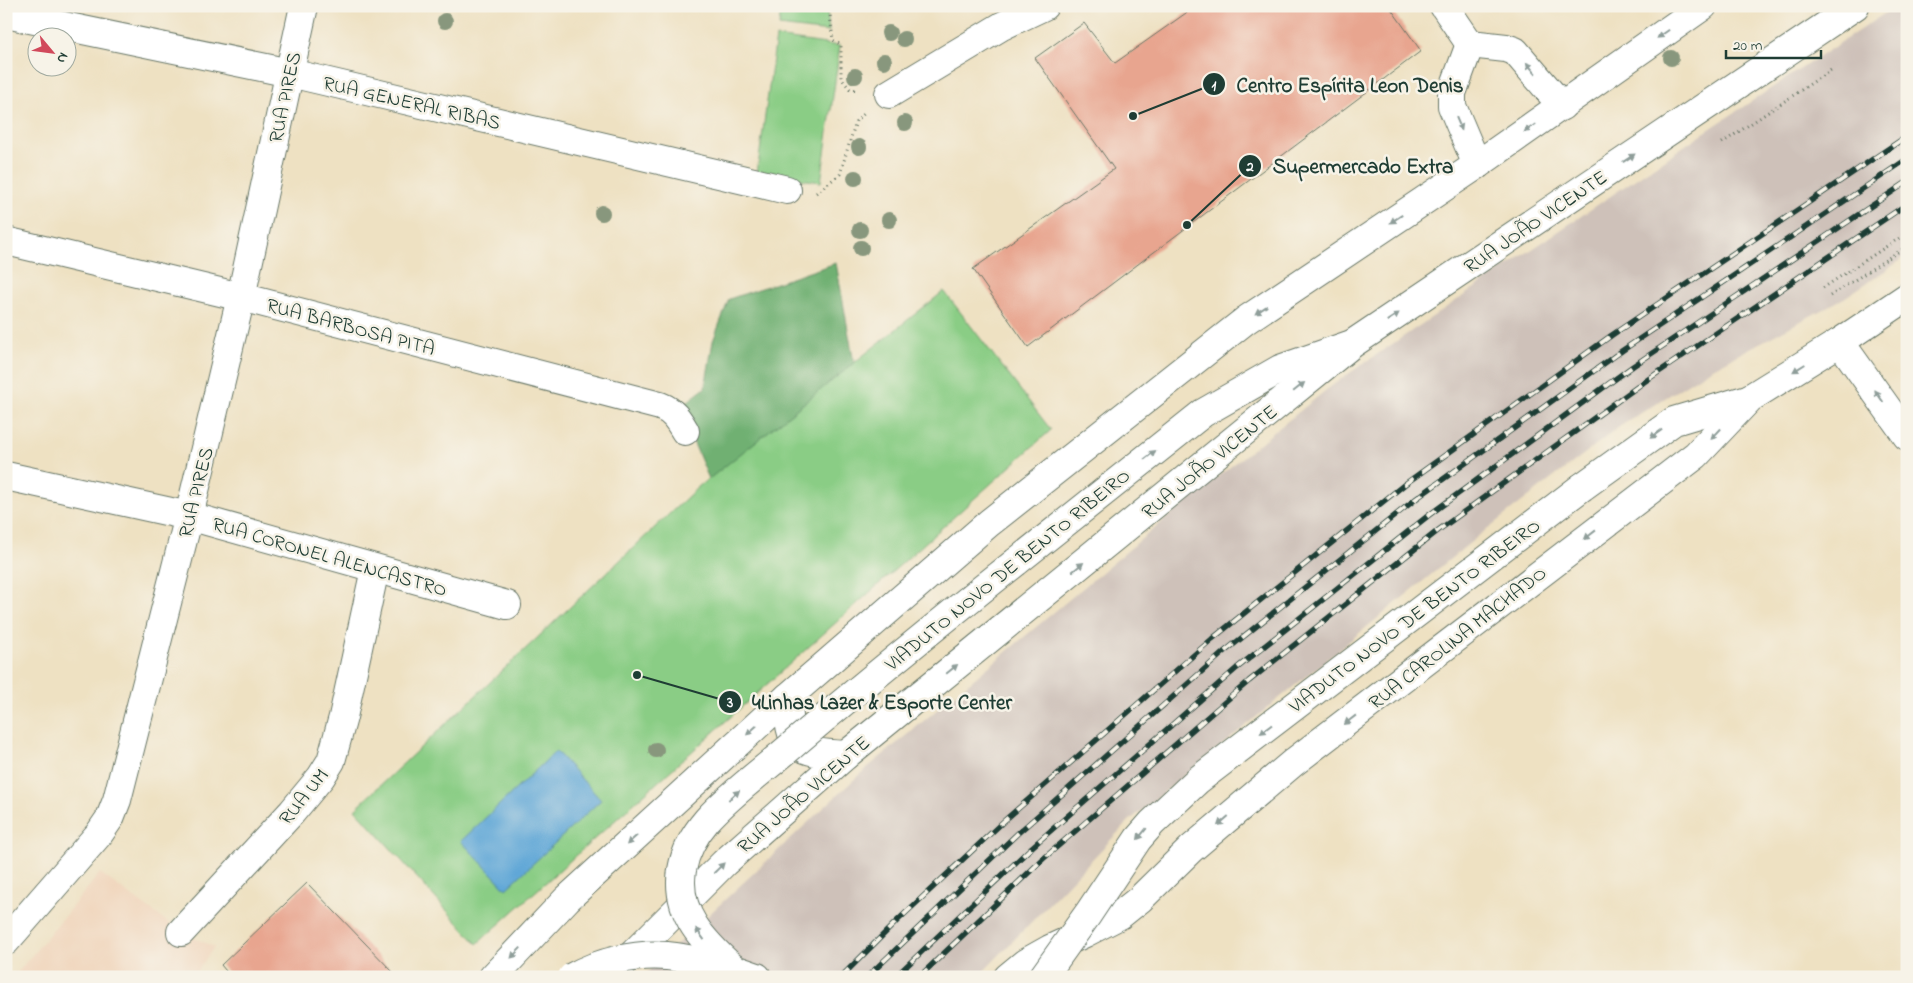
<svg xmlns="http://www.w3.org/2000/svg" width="1913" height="983" font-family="'Indie Flower',sans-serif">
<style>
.built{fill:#f0d5bc}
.industrial{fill:#cec1b9}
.green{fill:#8acd85;stroke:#54855c}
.forest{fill:#6fb072;stroke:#477653}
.water{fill:#61a7d7;stroke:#407286}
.building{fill:#e8a58f}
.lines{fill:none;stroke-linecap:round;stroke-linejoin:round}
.street-casing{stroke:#677666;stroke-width:30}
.secondary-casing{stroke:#677666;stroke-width:30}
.primary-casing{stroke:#677666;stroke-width:30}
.path{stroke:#677666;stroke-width:3;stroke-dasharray:1 4;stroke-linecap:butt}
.street{stroke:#fff;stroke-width:28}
.secondary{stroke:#fff;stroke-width:28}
.primary{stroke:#fff;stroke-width:28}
.rail-casing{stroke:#1f3d34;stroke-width:5.5}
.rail{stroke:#f7f3e8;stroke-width:4;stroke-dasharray:11;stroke-linecap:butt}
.secondary-bridge-casing{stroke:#677666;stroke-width:30;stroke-linecap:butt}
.secondary-bridge{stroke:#fff;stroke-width:28}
.tree{fill:#88977d}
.oneway{fill:#8f9e9a}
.labels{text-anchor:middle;stroke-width:5;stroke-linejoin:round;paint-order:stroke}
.street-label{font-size:20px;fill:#1f3d34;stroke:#f7f3e8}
.leader{fill:none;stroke:#1f3d34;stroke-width:2}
.callout-dot{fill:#1f3d34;stroke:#f7f3e8;stroke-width:2}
.mark-label{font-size:15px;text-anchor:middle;font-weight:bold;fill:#fff}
.callout-label{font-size:21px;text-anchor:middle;font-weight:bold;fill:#1f3d34;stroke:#f7f3e8;stroke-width:5;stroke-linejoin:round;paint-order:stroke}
</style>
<rect width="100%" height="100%" fill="#f7f3e8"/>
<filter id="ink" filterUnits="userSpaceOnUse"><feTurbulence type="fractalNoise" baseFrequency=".02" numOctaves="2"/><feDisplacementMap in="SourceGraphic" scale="10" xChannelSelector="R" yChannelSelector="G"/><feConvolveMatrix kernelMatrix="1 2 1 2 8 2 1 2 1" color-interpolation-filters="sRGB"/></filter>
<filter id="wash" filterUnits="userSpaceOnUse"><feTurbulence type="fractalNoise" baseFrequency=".0096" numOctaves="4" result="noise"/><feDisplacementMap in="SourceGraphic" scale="20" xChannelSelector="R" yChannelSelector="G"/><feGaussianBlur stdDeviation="1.12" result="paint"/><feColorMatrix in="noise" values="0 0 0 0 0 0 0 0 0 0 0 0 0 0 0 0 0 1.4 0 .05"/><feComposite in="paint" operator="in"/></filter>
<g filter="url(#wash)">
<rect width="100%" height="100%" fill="#eee1c2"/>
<polygon class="built" points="100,873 181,932 214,947 193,977 14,977"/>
<polygon class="industrial" points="1896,6 1907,6 1907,256 1844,298 1711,369 1619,427 1487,529 1130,820 978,977 642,977 860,774 1174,512 1335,383 1696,138"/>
<g class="green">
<polygon points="781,6 827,6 829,32 779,26"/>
<polygon points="776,37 840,46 821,182 757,173"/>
<polygon points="944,291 1051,430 477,944 355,809 698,487"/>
</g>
<polygon class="forest" points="836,263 854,363 709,479 679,408 705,388 713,341 729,299"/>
<polygon class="water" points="556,751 601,800 506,889 461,841"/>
<g id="blocks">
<g class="building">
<polygon points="1196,6 1389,6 1421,51 1028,347 973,269 1114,169 1035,58 1084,23 1115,63"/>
<polygon points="307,883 393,972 388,977 231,977 221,965"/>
</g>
</g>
</g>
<g filter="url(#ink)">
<use href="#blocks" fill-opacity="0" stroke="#677666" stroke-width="1"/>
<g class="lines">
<defs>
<g id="street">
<polyline points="1444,6 1470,44"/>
<polyline points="6,14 290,73 787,190"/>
<polyline points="1470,44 1452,93 1452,106 1477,165"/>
<polyline points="1470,44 1506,48 1515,51 1562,106"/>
<polyline points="889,94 1002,26 1044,6"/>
<path d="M6,241L241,297L660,406C673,411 678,419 685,431"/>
<polyline points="6,476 189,516 507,605"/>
<polyline points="181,932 292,812 321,777 331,761 343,717 375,569"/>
<polyline points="6,941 99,834 110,818 117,800 189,516 241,297 304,6"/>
</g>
<g id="secondary">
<polyline points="1840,342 1907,436"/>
<polyline points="1582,487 1674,421 1748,399"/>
<polyline points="1016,562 1203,413 1280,369 1349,345"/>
<polyline points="734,969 757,977"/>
<polyline points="1008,977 1025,963 1050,949 1085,933 1120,915 1140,899 1191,849 1294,762 1696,455 1750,398 1840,342 1907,297"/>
</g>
<g id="primary">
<path d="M788,697C789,750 796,752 846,755"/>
<polyline points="493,977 567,899 788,697 989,523 1246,320 1477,165 1703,6"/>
<polyline points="610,977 724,863 846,755 1352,344 1855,6"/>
</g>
</defs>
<use href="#street" class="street-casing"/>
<use href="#secondary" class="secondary-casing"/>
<use href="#primary" class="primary-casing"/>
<g class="path">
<polyline points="829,6 833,40 841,45 841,78 850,89 859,90"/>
<polyline points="1722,143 1831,70"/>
<polyline points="816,193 840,174 856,121 865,113"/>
<polyline points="1823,288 1907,233"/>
<polyline points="1830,296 1907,246"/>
</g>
<use href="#street" class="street"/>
<use href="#secondary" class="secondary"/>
<use href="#primary" class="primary"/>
<defs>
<g id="rail">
<polyline points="841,977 897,921 1005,820 1212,639 1405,484 1612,335 1907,136"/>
<polyline points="867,977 1018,833 1224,652 1417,498 1623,350 1907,159"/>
<polyline points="895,977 1032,847 1237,668 1429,515 1633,366 1907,182"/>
<polyline points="919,977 1043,859 1249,681 1440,529 1644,382 1907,204"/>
</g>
</defs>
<use href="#rail" class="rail-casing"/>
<use href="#rail" class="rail"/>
<defs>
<g id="secondary-bridge">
<path d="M734,969C704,942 675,913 682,870C685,852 695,834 707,820C733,791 767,768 796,742C868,681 942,621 1016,562"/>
<path d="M572,977C600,962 635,953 667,956C689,958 711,964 733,968"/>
<polyline points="1043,977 1088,914 1138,839 1152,823 1198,780 1582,487"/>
</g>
</defs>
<use href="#secondary-bridge" class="secondary-bridge-casing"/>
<use href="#secondary-bridge" class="secondary-bridge"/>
</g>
<g class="tree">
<circle cx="445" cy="21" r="8"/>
<circle cx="889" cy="33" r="8"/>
<circle cx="904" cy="39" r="8"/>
<circle cx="1671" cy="58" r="8"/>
<circle cx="884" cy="61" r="8"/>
<circle cx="855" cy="76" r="8"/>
<circle cx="905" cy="123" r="8"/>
<circle cx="859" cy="147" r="8"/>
<circle cx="855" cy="178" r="8"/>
<circle cx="602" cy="213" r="8"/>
<circle cx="889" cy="220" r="8"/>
<circle cx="860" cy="230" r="8"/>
<circle cx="861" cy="248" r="8"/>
<circle cx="656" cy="750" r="8"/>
</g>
<defs><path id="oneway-solid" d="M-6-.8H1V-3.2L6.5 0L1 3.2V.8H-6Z" transform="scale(1.25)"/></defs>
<g class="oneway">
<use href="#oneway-solid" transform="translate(1663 34) rotate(145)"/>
<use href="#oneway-solid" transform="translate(1531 68) rotate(-130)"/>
<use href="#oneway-solid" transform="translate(1459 124) rotate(67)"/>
<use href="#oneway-solid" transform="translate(1530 128) rotate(145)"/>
<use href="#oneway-solid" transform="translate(1629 158) rotate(-34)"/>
<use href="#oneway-solid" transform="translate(1396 219) rotate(146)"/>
<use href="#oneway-solid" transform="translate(1261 310) rotate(146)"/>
<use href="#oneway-solid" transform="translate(1393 317) rotate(-34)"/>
<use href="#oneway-solid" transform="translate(1799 368) rotate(148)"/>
<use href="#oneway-solid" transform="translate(1299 387) rotate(-39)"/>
<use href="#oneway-solid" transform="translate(1879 396) rotate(-125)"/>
<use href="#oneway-solid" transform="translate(1656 434) rotate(144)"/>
<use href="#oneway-solid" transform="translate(1716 434) rotate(133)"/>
<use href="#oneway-solid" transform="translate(1150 455) rotate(-38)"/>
<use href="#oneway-solid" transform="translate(1590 535) rotate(142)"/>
<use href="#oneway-solid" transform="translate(1078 567) rotate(-39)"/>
<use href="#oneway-solid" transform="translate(952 669) rotate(-39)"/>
<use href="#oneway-solid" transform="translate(1350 720) rotate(142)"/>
<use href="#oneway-solid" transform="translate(1266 729) rotate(143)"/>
<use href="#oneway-solid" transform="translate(752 730) rotate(138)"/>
<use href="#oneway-solid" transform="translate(734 795) rotate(-41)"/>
<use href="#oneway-solid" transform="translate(1223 821) rotate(139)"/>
<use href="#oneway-solid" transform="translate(1142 834) rotate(129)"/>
<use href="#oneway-solid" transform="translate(632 840) rotate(138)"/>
<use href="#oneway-solid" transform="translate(719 868) rotate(-44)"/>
<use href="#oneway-solid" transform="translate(700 934) rotate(-126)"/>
<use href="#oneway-solid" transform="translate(516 953) rotate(134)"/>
</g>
</g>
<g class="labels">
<g class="street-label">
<text transform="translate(284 97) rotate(-78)" y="7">RUA PIRES</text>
<text transform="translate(412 102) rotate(13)" y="7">RUA GENERAL RIBAS</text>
<text transform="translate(1535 221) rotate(-34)" y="7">RUA JOÃO VICENTE</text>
<text transform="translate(351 326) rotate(15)" y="7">RUA BARBOSA PITA</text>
<text transform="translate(1209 461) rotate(-39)" y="7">RUA JOÃO VICENTE</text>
<text transform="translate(195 492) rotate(-76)" y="7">RUA PIRES</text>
<text transform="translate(330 556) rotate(16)" y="7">RUA CORONEL ALENCASTRO</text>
<text transform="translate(1007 569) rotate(-39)" y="7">VIADUTO NOVO DE BENTO RIBEIRO</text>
<text transform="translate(1414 615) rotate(-37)" y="7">VIADUTO NOVO DE BENTO RIBEIRO</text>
<text transform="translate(1457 637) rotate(-38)" y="7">RUA CAROLINA MACHADO</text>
<text transform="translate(803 794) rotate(-41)" y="7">RUA JOÃO VICENTE</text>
<text transform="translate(303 796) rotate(-51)" y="7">RUA UM</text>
</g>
</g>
<path class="leader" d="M1133 116L1214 84M1187 225L1250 166M637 675L730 702"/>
<g class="callout-dot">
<circle cx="1133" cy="116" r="5"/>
<circle cx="1187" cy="225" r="5"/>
<circle cx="637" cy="675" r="5"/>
<circle cx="1214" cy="84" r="12"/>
<circle cx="1250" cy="166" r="12"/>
<circle cx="730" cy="702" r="12"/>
</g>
<g class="mark-label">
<text x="1214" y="90">1</text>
<text x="1250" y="171">2</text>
<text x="730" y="707">3</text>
</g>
<g class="callout-label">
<text x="1350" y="92">Centro Espírita Leon Denis</text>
<text x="1363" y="173">Supermercado Extra</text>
<text x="882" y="709">4Linhas Lazer &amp; Esporte Center</text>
</g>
<rect width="1913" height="983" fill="none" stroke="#f7f3e8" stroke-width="25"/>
<g transform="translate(52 52) rotate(119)"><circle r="24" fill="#f7f3e8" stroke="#a1aaa0"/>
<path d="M0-4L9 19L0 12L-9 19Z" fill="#d1495b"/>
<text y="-8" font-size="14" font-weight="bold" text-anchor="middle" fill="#1f3d34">N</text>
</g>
<path d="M1726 50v8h95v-8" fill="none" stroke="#1f3d34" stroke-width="2.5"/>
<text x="1733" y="50" font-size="15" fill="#1f3d34" stroke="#f7f3e8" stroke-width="4" paint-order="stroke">20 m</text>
</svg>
